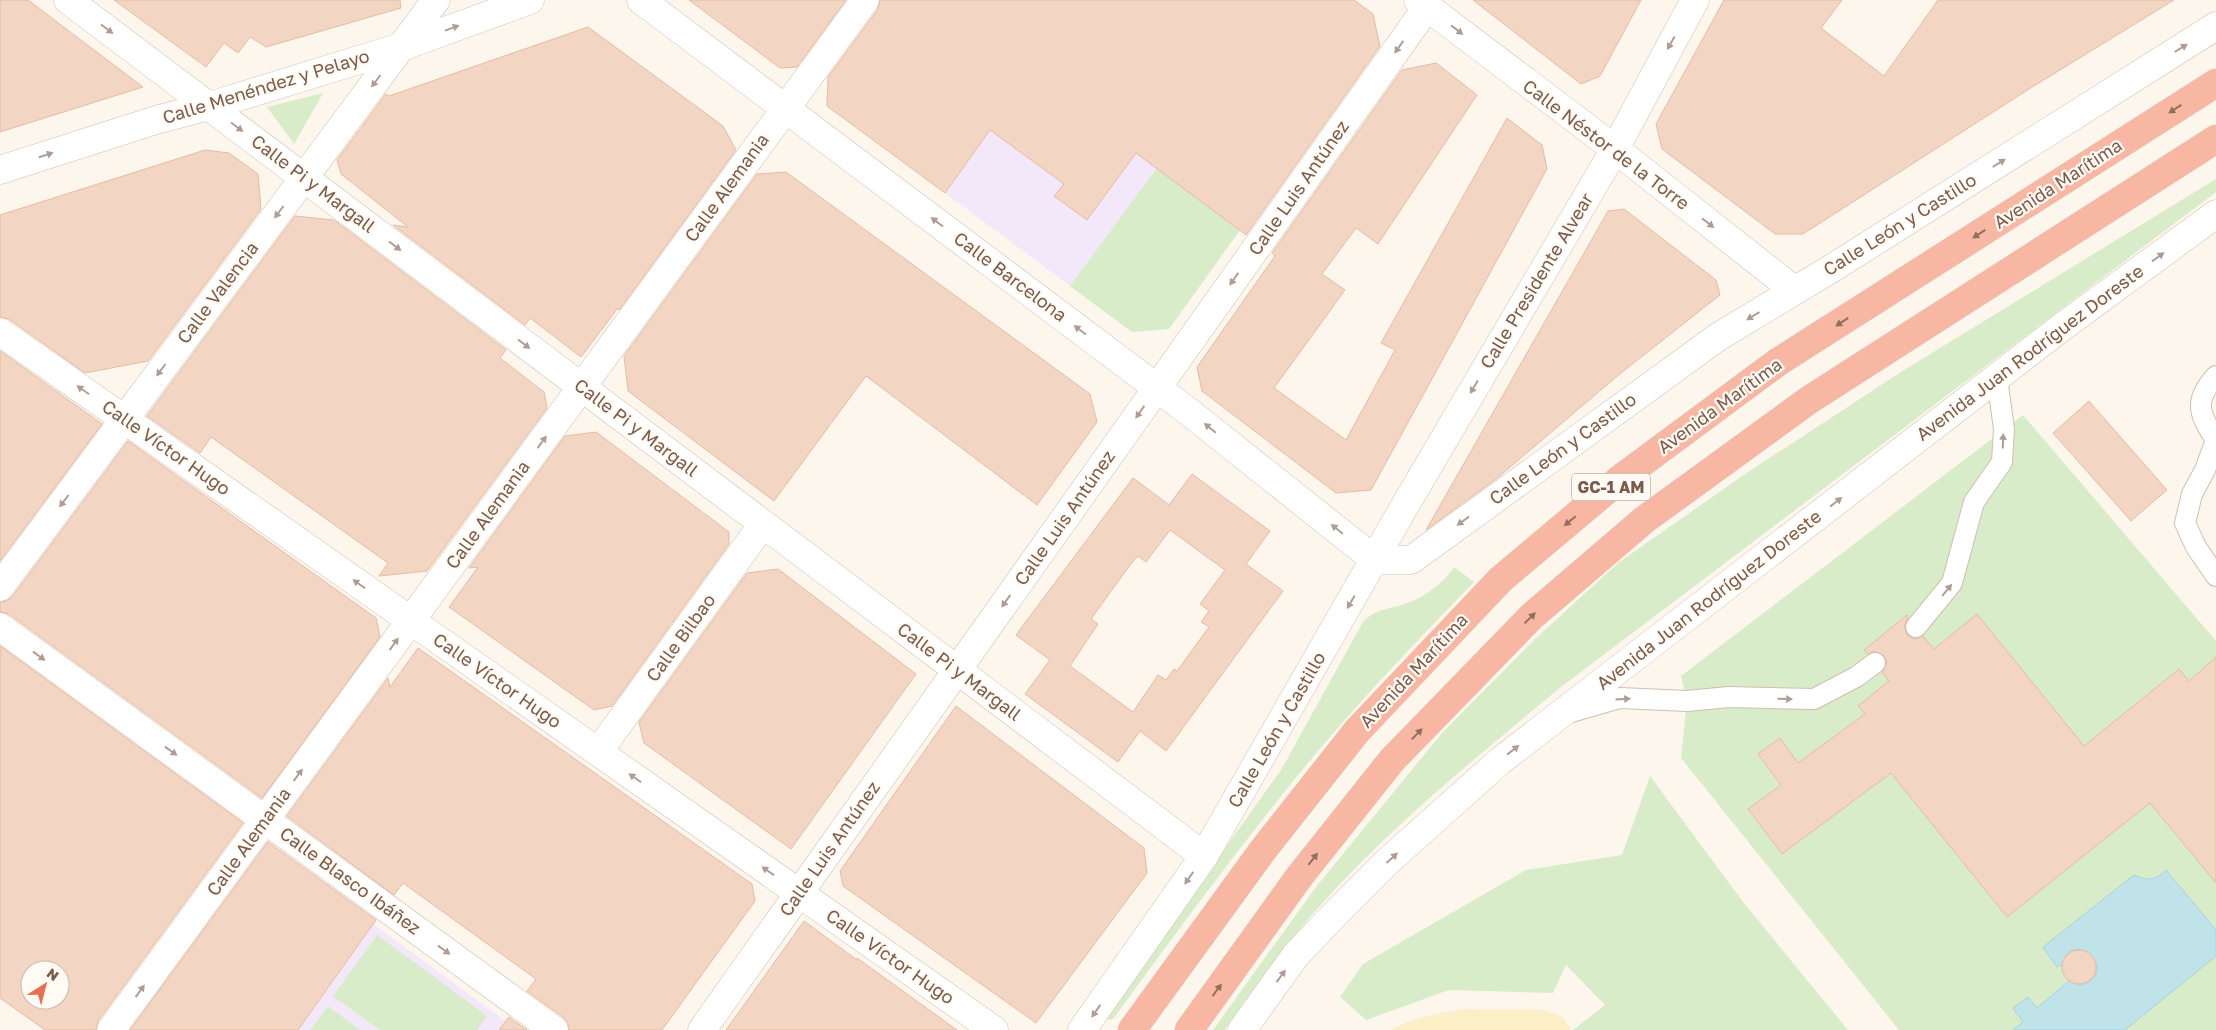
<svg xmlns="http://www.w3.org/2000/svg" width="2216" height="1030" font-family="'Golos Text',sans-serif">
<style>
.education{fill:#f3e8fa}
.green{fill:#d8ecc9}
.sand{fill:#fcefc7}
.water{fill:#bfe3e8;stroke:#a5d3da}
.building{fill:#f3d5c3;stroke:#e6bba3;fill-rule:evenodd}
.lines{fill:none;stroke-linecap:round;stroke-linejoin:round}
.lane-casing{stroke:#d1beb0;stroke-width:22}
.street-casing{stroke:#d1beb0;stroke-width:29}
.secondary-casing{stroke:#d6c0b0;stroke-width:29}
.highway-casing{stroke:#dad1cd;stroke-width:29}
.lane{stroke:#fff;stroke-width:20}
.street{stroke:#fff;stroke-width:28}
.secondary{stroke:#fff;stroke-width:28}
.highway{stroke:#f7b7a3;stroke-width:28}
.oneway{fill:#af9d94}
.oneway2{fill:#936e5e}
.labels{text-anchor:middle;stroke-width:4.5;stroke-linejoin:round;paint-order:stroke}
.shield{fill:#fffaf3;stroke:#a28b7f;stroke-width:1}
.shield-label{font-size:16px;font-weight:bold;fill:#7a5c4d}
.street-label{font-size:18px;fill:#7a5c4d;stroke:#fffaf3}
</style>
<rect width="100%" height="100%" fill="#fdf6ec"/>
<g class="education">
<polygon points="1175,37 1169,329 1132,332 945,193 1035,68"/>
<polygon points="373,924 518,1030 298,1030"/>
</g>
<g class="green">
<polygon points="323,93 294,144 267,107"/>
<polygon points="1157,168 1240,230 1169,329 1132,332 1070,286"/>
<path d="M2216,179V192L1561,687C1468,764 1372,841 1295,935C1270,965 1248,998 1225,1030H1213L1316,887L1442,733L1533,641L1618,563L1748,472L1904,370Z"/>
<polygon points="2023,415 2216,641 2216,1030 1899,1030 1681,758 1687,701 1681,676"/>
<path d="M1454,567L1474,582C1419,639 1364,696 1313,757C1243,841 1178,930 1114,1018L1111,1020L1106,1019L1107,1014L1281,770L1363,622C1375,609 1389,609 1405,604C1423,598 1444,583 1454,567Z"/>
<polygon points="1650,776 1743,902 1848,1030 1573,1030 1605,1005 1566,965 1553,993 1449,990 1366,1020 1340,997 1363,964 1526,870 1622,855"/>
<polygon points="377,935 487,1016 477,1030 380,1030 333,996"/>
<polygon points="328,1006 360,1030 310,1030"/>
</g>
<path class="sand" d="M1465,1009L1544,1010L1563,1017L1571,1030H1390C1414,1017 1439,1013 1465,1009Z"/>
<path class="water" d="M2166,870L2216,930V956L2125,1030H2013L2023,1022L2013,1008L2028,997L2037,1008L2069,981L2081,985C2122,973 2072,925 2062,965L2057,967L2043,947L2134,875C2147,881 2155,881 2166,870Z"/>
<g class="building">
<polygon points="0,0 28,0 143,87 0,132"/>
<polygon points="114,0 400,0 401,8 266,47 250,37 238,53 224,43 206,67"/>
<polygon points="689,0 846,0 797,67 780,68"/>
<polygon points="880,0 1354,0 1373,14 1380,46 1246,235 1136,153 1087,220 1054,196 1064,184 990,130 945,193 827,106 828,77 878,9"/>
<polygon points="1473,0 1641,0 1600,76 1581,84"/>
<polygon points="1724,0 1842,0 1821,28 1884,76 1938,0 2174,0 2029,89 1803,234 1775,234 1662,149 1656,124"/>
<polygon points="588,27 723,126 736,150 619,310 618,308 581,357 530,318 525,325 393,225 408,227 341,174 337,160 386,94 389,96"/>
<polygon points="1436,63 1477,95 1378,244 1356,228 1322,274 1345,290 1274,388 1346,440 1395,350 1381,343 1507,118 1542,145 1547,169 1371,490 1336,493 1202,391 1197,367 1275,256 1272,253 1402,70"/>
<polygon points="205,150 229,153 258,174 261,209 148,361 85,373 9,319 0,317 0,215"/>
<polygon points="786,172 1090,394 1097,422 1037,505 866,376 774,501 628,391 624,356 757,174"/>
<polygon points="1624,209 1716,280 1720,295 1621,373 1496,479 1426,530 1608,211"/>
<polygon points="295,216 334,220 506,350 500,358 544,392 547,408 427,571 379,576 388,563 211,437 200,453 147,416"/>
<polygon points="0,351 102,424 0,561"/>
<polygon points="2089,401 2167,490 2131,521 2053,433"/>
<polygon points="596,432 729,532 729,544 612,706 594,710 449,607 478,567 469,568 565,436"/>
<polygon points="128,441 376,618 380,637 262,798 9,614 0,612 0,602 7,601 13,596"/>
<path d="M1192,474L1270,531L1246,564L1283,591L1166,751L1140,731L1118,762L1025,694L1050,660L1016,635L1133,478L1169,505ZM1170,530L1225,570L1200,604L1209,611L1201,622L1209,627L1177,671L1174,669L1166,680L1158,675L1133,712L1070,666L1098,624L1091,619L1130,565L1138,556L1146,562Z"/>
<polygon points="778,569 916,674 791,849 644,743 639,722 747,573"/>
<polygon points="1977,614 2084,746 2179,669 2189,681 2216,657 2216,883 2150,803 2007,917 1891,773 1782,854 1748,809 1781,785 1758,754 1780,738 1798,763 1865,714 1858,706 1889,681 1882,672 1887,662 1884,656 1874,651 1868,654 1864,650 1907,615 1908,617 1904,626 1908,636 1915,639 1923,636 1934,649"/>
<path d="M0,646L243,823L98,1021L96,1030H45L0,998ZM30,970H60V1000H30Z"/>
<polygon points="418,648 752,884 755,901 662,1030 569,1030 568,1023 563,1017 527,991 536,979 403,883 394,895 287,816 388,678 390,687"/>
<polygon points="956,706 1144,848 1147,873 1036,1023 843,886 840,871"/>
<polygon points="268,842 376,920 298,1030 130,1030"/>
<polygon points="804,921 857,960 857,958 957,1030 726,1030"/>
<circle cx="2079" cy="967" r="17"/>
<polygon points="509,1017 527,1030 499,1030"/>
</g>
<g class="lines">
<defs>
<g id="lane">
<path d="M2216,376C2193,401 2199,414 2216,440L2205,470L2192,494L2185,523L2196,547L2216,576"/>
<polyline points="1916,627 1952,583 1974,502 2002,462 2004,429 1997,378"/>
<polyline points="1568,713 1620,698 1687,701 1729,697 1814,699 1856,677 1875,663"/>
</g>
<g id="street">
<polyline points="68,0 1204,856"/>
<polyline points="641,0 1189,412 1375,560 1411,560 1718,337 1834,267 2216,26"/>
<polyline points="1418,0 1615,149 1794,290"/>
<polyline points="0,170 156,120 209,106 401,47 530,0"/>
<polyline points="0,332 994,1030"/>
<polyline points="0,587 436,0"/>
<polyline points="0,627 554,1030"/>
<polyline points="598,752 763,524"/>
<polyline points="111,1030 865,0"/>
<polyline points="702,1030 1427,7"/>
</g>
<g id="secondary">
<polyline points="1082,1030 1204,856 1403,509 1615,149 1695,0"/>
<polyline points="1242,1030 1296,955 1340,909 1387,862 1500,761 2062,327 2216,214"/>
</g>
<g id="highway">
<polyline points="1132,1030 1263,850 1357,731 1501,579 1620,479 1778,362 2216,83"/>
<polyline points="1189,1030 1299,877 1392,760 1532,616 1644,520 1809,400 2216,139"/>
</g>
</defs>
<use href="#lane" class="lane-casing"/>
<use href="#street" class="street-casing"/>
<use href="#secondary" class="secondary-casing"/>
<use href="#highway" class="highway-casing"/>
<use href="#lane" class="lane"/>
<use href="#street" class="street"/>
<use href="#secondary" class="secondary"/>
<use href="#highway" class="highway"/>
</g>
<defs><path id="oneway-solid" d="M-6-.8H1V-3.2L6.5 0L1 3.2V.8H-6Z" transform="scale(1.25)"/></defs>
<g class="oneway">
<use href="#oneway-solid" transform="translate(452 28) rotate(-20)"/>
<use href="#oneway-solid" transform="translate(107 29) rotate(37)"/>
<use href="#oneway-solid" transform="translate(1457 30) rotate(38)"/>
<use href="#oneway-solid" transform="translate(1671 43) rotate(119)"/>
<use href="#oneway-solid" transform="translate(1399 47) rotate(125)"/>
<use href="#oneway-solid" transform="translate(2181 48) rotate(-32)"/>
<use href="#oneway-solid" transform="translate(376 81) rotate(127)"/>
<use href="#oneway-solid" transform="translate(237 127) rotate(37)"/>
<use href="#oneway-solid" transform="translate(46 155) rotate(-18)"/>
<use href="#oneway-solid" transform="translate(1999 163) rotate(-32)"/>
<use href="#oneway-solid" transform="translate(279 212) rotate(127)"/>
<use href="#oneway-solid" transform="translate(937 222) rotate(-143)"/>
<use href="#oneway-solid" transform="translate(1708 223) rotate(38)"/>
<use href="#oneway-solid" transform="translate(395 246) rotate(37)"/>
<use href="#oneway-solid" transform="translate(2158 257) rotate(-36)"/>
<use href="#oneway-solid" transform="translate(1234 279) rotate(125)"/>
<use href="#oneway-solid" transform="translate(1753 316) rotate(149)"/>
<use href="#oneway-solid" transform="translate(1080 330) rotate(-143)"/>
<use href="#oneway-solid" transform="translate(524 344) rotate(37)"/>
<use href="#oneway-solid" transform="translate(161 370) rotate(127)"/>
<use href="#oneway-solid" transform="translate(1474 387) rotate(121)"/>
<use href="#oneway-solid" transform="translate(83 390) rotate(-145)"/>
<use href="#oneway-solid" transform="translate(1140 412) rotate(125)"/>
<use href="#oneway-solid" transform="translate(1210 428) rotate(-141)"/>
<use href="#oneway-solid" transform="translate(2003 441) rotate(-88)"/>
<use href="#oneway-solid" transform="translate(542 442) rotate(-54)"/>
<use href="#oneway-solid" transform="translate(64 501) rotate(127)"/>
<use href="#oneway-solid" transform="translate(1836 502) rotate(-38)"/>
<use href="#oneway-solid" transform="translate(1463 521) rotate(144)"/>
<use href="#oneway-solid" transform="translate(1337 529) rotate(-141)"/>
<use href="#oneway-solid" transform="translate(359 584) rotate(-145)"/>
<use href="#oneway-solid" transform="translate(1947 590) rotate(-51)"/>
<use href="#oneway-solid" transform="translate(1006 601) rotate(125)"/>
<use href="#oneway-solid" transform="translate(1351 602) rotate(120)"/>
<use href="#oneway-solid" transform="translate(394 644) rotate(-54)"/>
<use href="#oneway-solid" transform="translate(39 656) rotate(36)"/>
<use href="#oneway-solid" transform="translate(1623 699) rotate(-3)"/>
<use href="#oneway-solid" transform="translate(1785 699) rotate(2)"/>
<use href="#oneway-solid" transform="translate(1513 750) rotate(-38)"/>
<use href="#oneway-solid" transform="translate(171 751) rotate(36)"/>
<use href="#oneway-solid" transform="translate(298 775) rotate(-54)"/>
<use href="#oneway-solid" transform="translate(635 778) rotate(-145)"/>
<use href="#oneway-solid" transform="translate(1392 858) rotate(-42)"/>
<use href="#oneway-solid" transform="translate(768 871) rotate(-145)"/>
<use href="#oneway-solid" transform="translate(1189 878) rotate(125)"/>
<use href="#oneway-solid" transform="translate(444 950) rotate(36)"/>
<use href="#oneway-solid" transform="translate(1281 976) rotate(-54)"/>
<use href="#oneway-solid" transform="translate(140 991) rotate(-54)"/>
<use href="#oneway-solid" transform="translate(1096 1011) rotate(125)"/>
</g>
<g class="oneway2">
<use href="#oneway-solid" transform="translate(2175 109) rotate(147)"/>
<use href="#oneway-solid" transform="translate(1979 234) rotate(147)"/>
<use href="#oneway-solid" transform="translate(1842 322) rotate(147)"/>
<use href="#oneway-solid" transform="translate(1570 521) rotate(140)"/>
<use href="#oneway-solid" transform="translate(1530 618) rotate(-44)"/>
<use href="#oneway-solid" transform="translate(1417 734) rotate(-46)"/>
<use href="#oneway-solid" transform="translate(1313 859) rotate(-52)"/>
<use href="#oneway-solid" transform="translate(1217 990) rotate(-54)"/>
</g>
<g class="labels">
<rect class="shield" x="1572" y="473.5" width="78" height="27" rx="4"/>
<g class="shield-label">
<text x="1611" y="493">GC-1 AM</text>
</g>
<g class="street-label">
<text transform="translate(266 87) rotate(-17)" y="6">Calle Menéndez y Pelayo</text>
<text transform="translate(1606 145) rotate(37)" y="6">Calle Néstor de la Torre</text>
<text transform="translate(313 184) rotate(37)" y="6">Calle Pi y Margall</text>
<text transform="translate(2058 184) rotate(-33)" y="6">Avenida Marítima</text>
<text transform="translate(727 188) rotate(-54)" y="6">Calle Alemania</text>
<text transform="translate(1299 188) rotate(-55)" y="6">Calle Luis Antúnez</text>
<text transform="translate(1900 225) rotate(-32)" y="6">Calle León y Castillo</text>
<text transform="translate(1010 277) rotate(37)" y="6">Calle Barcelona</text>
<text transform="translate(1537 281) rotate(-59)" y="6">Calle Presidente Alvear</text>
<text transform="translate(218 293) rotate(-53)" y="6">Calle Valencia</text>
<text transform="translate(2030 353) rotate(-37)" y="6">Avenida Juan Rodríguez Doreste</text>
<text transform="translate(1720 406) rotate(-36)" y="6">Avenida Marítima</text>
<text transform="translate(636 428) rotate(37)" y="6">Calle Pi y Margall</text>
<text transform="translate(166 448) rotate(35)" y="6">Calle Víctor Hugo</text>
<text transform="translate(1563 449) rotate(-36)" y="6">Calle León y Castillo</text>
<text transform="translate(488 515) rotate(-54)" y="6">Calle Alemania</text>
<text transform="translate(1065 518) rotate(-55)" y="6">Calle Luis Antúnez</text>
<text transform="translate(1709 600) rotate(-38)" y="6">Avenida Juan Rodríguez Doreste</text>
<text transform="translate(681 638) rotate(-54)" y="6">Calle Bilbao</text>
<text transform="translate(1414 671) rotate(-47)" y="6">Avenida Marítima</text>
<text transform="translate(959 672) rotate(37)" y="6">Calle Pi y Margall</text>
<text transform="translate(497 681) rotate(35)" y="6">Calle Víctor Hugo</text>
<text transform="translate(1277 730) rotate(-60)" y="6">Calle León y Castillo</text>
<text transform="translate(249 842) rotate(-54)" y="6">Calle Alemania</text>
<text transform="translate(830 849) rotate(-55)" y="6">Calle Luis Antúnez</text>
<text transform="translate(350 881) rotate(36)" y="6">Calle Blasco Ibáñez</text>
<text transform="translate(890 957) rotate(35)" y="6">Calle Víctor Hugo</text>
</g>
</g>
<g transform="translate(45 985) rotate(36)"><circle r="24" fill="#fffaf3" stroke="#cabbb1"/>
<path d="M0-4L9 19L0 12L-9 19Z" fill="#e76f51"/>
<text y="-8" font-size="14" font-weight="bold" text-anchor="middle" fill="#7a5c4d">N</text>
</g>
</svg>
